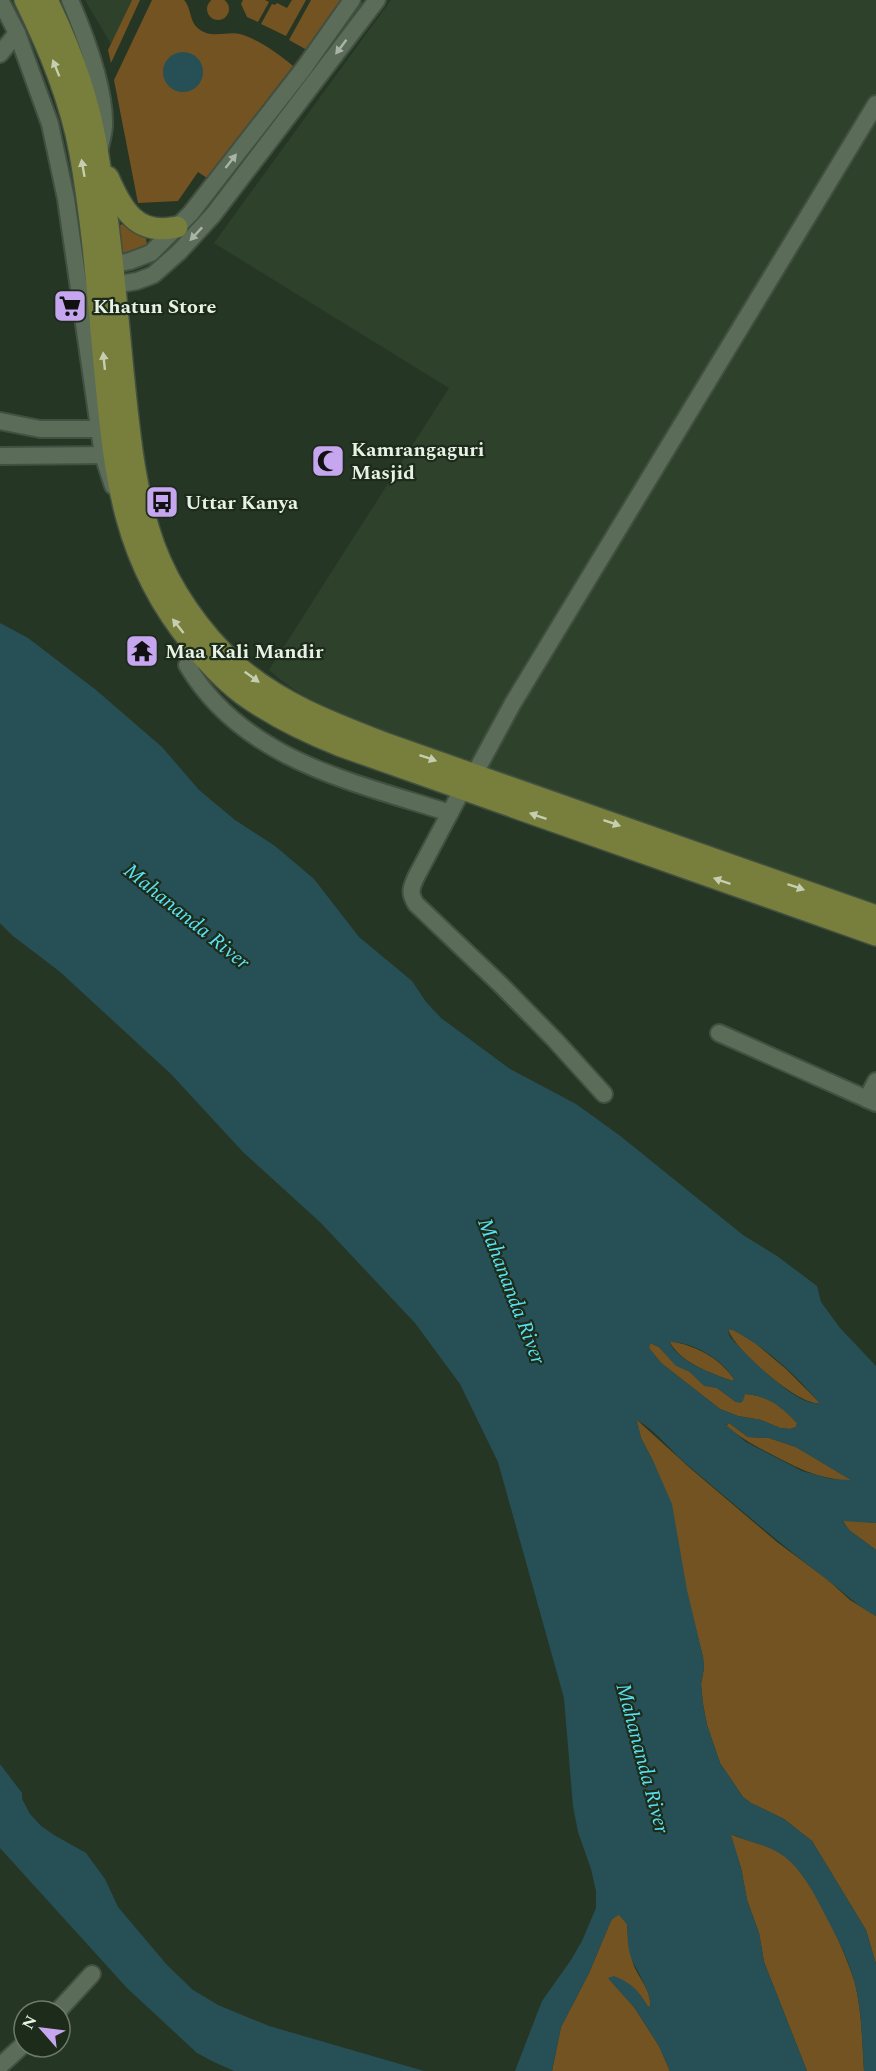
<svg xmlns="http://www.w3.org/2000/svg" width="876" height="2071" font-family="Spectral,serif">
<style>
.built{fill:#2e422b}
.green{fill:#725321}
.water{fill:#275056;fill-rule:evenodd}
.lines{fill:none;stroke-linecap:round;stroke-linejoin:round}
.minor-casing{stroke:#425041;stroke-width:20}
.major-casing{stroke:#425041;stroke-width:24}
.minor{stroke:#5b6c58;stroke-width:16}
.major{stroke:#787e3c;stroke-width:21}
.oneway{fill:#a8b5a6}
.oneway2{fill:#c6ceb2}
.labels{text-anchor:middle;stroke-width:4.5;stroke-linejoin:round;paint-order:stroke}
.poi-label{font-size:20px;font-weight:bold;fill:#e7f1e5;stroke:#1c2b1a;text-anchor:start}
.water-label{font-size:21px;font-style:italic;fill:#59e1f2;stroke:#1c2b1a}
</style>
<rect width="100%" height="100%" fill="#263624"/>
<g class="built">
<polygon points="85,0 132,0 111,44"/>
<polygon points="391,0 876,0 876,905 362,727 322,708 286,684 269,670 449,388 214,243"/>
</g>
<g class="green">
<circle cx="218" cy="9" r="11"/>
<polygon points="132,0 140,0 111,63 108,50"/>
<path d="M152,0H184C192,9 189,22 199,29C211,39 227,31 240,34C258,39 279,54 293,66L207,178L198,172L178,201L138,203L114,80Z"/>
<polygon points="243,0 265,0 269,2 258,22 247,17 241,4"/>
<polygon points="292,0 306,0 286,36 261,24 272,4 275,5 277,3 287,8"/>
<polygon points="311,0 342,0 307,50 289,40"/>
<polygon points="122,224 146,238 147,245 128,254 121,253 119,226"/>
<path d="M728,1329L734,1330L755,1343L786,1369L820,1403C801,1408 733,1349 728,1329Z"/>
<path d="M669,1341C694,1345 719,1357 734,1379L733,1381C710,1373 681,1363 669,1341Z"/>
<path d="M650,1343L659,1347L672,1361L690,1372L704,1385L717,1388L736,1402L743,1398L745,1394C769,1396 781,1406 797,1423L796,1427L790,1429L780,1428L761,1420L738,1416L720,1409L661,1363L649,1348Z"/>
<polygon points="636,1419 690,1468 777,1542 828,1580 850,1600 876,1616 876,1964 866,1930 812,1841 784,1819 751,1803 743,1797 720,1763 707,1725 703,1704 701,1684 704,1668 703,1657 654,1463 641,1438"/>
<path d="M729,1423L748,1437L769,1438L796,1447L853,1481C818,1479 799,1469 769,1453C753,1445 740,1437 726,1426Z"/>
<polygon points="842,1520 876,1523 876,1550 849,1530"/>
<path d="M730,1834C747,1842 769,1844 785,1856C811,1876 844,1948 854,1980C862,2009 862,2041 864,2071H807L764,1962L759,1933L747,1900L741,1868Z"/>
<path d="M619,1914L627,1924C628,1939 629,1952 634,1966C639,1978 652,1992 650,2006L648,2007C639,1991 628,1978 609,1979L634,2007L659,2046L670,2071H552L561,2027L589,1973L610,1923L612,1919Z"/>
</g>
<g class="water">
<circle cx="183" cy="72" r="20"/>
<path d="M0,623L28,638L96,690L162,747L199,790L235,820L275,846L314,879L359,937L412,981L426,1002L441,1018L510,1069L576,1104L619,1135L743,1235L777,1256L817,1286L821,1302L840,1328L876,1366V1523L842,1521L849,1530L876,1550V1616C857,1606 842,1591 825,1578C779,1543 735,1505 691,1468C673,1454 657,1431 637,1420L641,1438L654,1463L672,1504L687,1590L703,1657L704,1668L701,1684L703,1704L707,1725L720,1763L743,1797L751,1803L784,1819L812,1841L866,1930L876,1964V2071H864C862,2041 862,2009 854,1980C847,1955 834,1932 822,1909C813,1891 801,1869 785,1857C770,1845 748,1842 731,1834L741,1868L747,1900L759,1933L764,1962L807,2071H670L659,2046L634,2007L608,1978L614,1976C630,1982 640,1992 648,2007L650,2006C652,1992 636,1971 631,1957C627,1946 628,1935 627,1924L619,1915L612,1919L610,1923L589,1973L561,2027L552,2071H515L542,2001L571,1960L582,1941L596,1908V1891L591,1869L578,1832L573,1806L564,1698L498,1462L460,1384L415,1323L321,1223L243,1152L171,1074L59,971L13,936L0,923ZM730,1329C760,1342 799,1377 819,1403C798,1408 744,1353 730,1337L728,1331ZM669,1342C693,1342 721,1358 734,1379L732,1381C711,1373 680,1363 669,1342ZM650,1343L659,1347L676,1366L690,1372L704,1386L717,1388L736,1402L740,1403L743,1401L745,1394C768,1396 782,1407 797,1423L796,1427L790,1429L780,1428L761,1420L738,1416L720,1409L661,1363L649,1348ZM729,1423L748,1437L769,1438L796,1447L851,1480L831,1479L802,1471L746,1442L726,1425Z"/>
<polygon points="0,1764 22,1793 22,1799 30,1814 41,1826 54,1835 86,1853 105,1879 118,1907 167,1965 193,1990 218,2005 269,2026 424,2071 234,2071 214,2062 197,2053 127,1988 0,1848"/>
</g>
<g class="lines">
<defs>
<g id="minor">
<polyline points="0,0 17,33 50,124 66,199 103,455 113,486"/>
<path d="M70,0C85,35 105,87 104,125C104,133 101,141 100,148"/>
<polyline points="0,54 17,33"/>
<polyline points="103,267 130,261 151,253 191,213 304,68 352,0"/>
<polyline points="103,287 137,281 153,275 179,252 213,215 377,0"/>
<polyline points="0,421 40,429 109,429"/>
<polyline points="0,456 113,455"/>
<path d="M202,655L187,665C243,760 353,782 450,813"/>
<polyline points="474,775 513,703 876,104"/>
<path d="M462,790L416,877C411,888 409,893 416,904L501,985L555,1040L604,1094"/>
<polyline points="719,1033 876,1103"/>
<polyline points="867,1099 876,1081"/>
<polyline points="58,2011 92,1974"/>
<polyline points="0,2066 24,2044"/>
</g>
<g id="major">
<path d="M25,0C49,49 70,99 80,153C93,226 98,300 105,374C115,478 123,561 193,645C209,664 227,684 248,698C277,718 308,733 341,746L876,935"/>
<path d="M47,0C71,49 90,101 98,155C110,226 116,299 123,371C129,429 134,490 154,545C170,589 201,633 235,664C278,703 335,724 387,744L876,916"/>
<path d="M108,177C123,210 136,236 177,227"/>
</g>
</defs>
<use href="#minor" class="minor-casing"/>
<use href="#major" class="major-casing"/>
<use href="#minor" class="minor"/>
<use href="#major" class="major"/>
</g>
<defs><path id="oneway-solid" d="M-6-.8H1V-3.2L6.5 0L1 3.2V.8H-6Z" transform="scale(1.5)"/></defs>
<g class="oneway">
<use href="#oneway-solid" transform="translate(341 47) rotate(127)"/>
<use href="#oneway-solid" transform="translate(231 161) rotate(-52)"/>
<use href="#oneway-solid" transform="translate(196 234) rotate(133)"/>
</g>
<g class="oneway2">
<use href="#oneway-solid" transform="translate(56 68) rotate(-112)"/>
<use href="#oneway-solid" transform="translate(83 168) rotate(-100)"/>
<use href="#oneway-solid" transform="translate(104 361) rotate(-96)"/>
<use href="#oneway-solid" transform="translate(178 626) rotate(-128)"/>
<use href="#oneway-solid" transform="translate(252 677) rotate(36)"/>
<use href="#oneway-solid" transform="translate(428 758) rotate(19)"/>
<use href="#oneway-solid" transform="translate(538 816) rotate(-161)"/>
<use href="#oneway-solid" transform="translate(612 823) rotate(19)"/>
<use href="#oneway-solid" transform="translate(722 881) rotate(-161)"/>
<use href="#oneway-solid" transform="translate(796 887) rotate(19)"/>
</g>
<defs>
<symbol id="supermarket-square" viewBox="-11 -11 22 22"><rect x="-9" y="-9" width="18" height="18" rx="4" fill="#c7a6f0" stroke="#1c2b1a"/><path d="M-6-5.5h2.5l.6 2H6L4.5 2H-2.5L-4.4-4H-6ZM-1.5 3.2a1.3 1.3 0 1 0 .1 0ZM3 3.2a1.3 1.3 0 1 0 .1 0Z" fill="#111"/></symbol>
<symbol id="mosque-square" viewBox="-11 -11 22 22"><rect x="-9" y="-9" width="18" height="18" rx="4" fill="#c7a6f0" stroke="#1c2b1a"/><path d="M3.5-4.9A6 6 0 1 0 3.5 4.9A5 5 0 1 1 3.5-4.9Z" fill="#111"/></symbol>
<symbol id="bus-square" viewBox="-11 -11 22 22"><rect x="-9" y="-9" width="18" height="18" rx="4" fill="#c7a6f0" stroke="#1c2b1a"/><path d="M-5-6H5V4H4V6H2V4H-2V6H-4V4H-5ZM-3.5-4V0h7V-4ZM-3.5 1.2v1.5H-2V1.2ZM2 1.2v1.5H3.5V1.2Z" fill="#111"/></symbol>
<symbol id="temple-square" viewBox="-11 -11 22 22"><rect x="-9" y="-9" width="18" height="18" rx="4" fill="#c7a6f0" stroke="#1c2b1a"/><path d="M0-6L5-2H3V0L6.5 2.5H4V6H1.5V3h-3V6H-4V2.5H-6.5L-3 0V-2H-5Z" fill="#111"/></symbol>
</defs>
<g fill-rule="evenodd">
<use href="#supermarket-square" x="51" y="287" width="38" height="38"/>
<use href="#mosque-square" x="309" y="442" width="38" height="38"/>
<use href="#bus-square" x="143" y="483" width="38" height="38"/>
<use href="#temple-square" x="123" y="632" width="38" height="38"/>
</g>
<g class="labels">
<g class="poi-label">
<text x="93" y="313">Khatun Store</text>
<text x="351" y="456">Kamrangaguri<tspan x="351" dy="23">Masjid</tspan></text>
<text x="185" y="509">Uttar Kanya</text>
<text x="165" y="658">Maa Kali Mandir</text>
</g>
<g class="water-label">
<text transform="translate(187 916) rotate(39)" y="7">Mahananda River</text>
<text transform="translate(512 1291) rotate(69)" y="7">Mahananda River</text>
<text transform="translate(643 1758) rotate(75)" y="7">Mahananda River</text>
</g>
</g>
<g transform="translate(42 2029) rotate(298)"><circle r="28" fill="#1c2b1a" stroke="#6d7a6b" stroke-width="1.5"/>
<path d="M0-4.5L10 22L0 15L-10 22Z" fill="#c7a6f0"/>
<text y="-9" font-size="16" font-weight="bold" text-anchor="middle" fill="#e7f1e5">N</text>
</g>
</svg>
